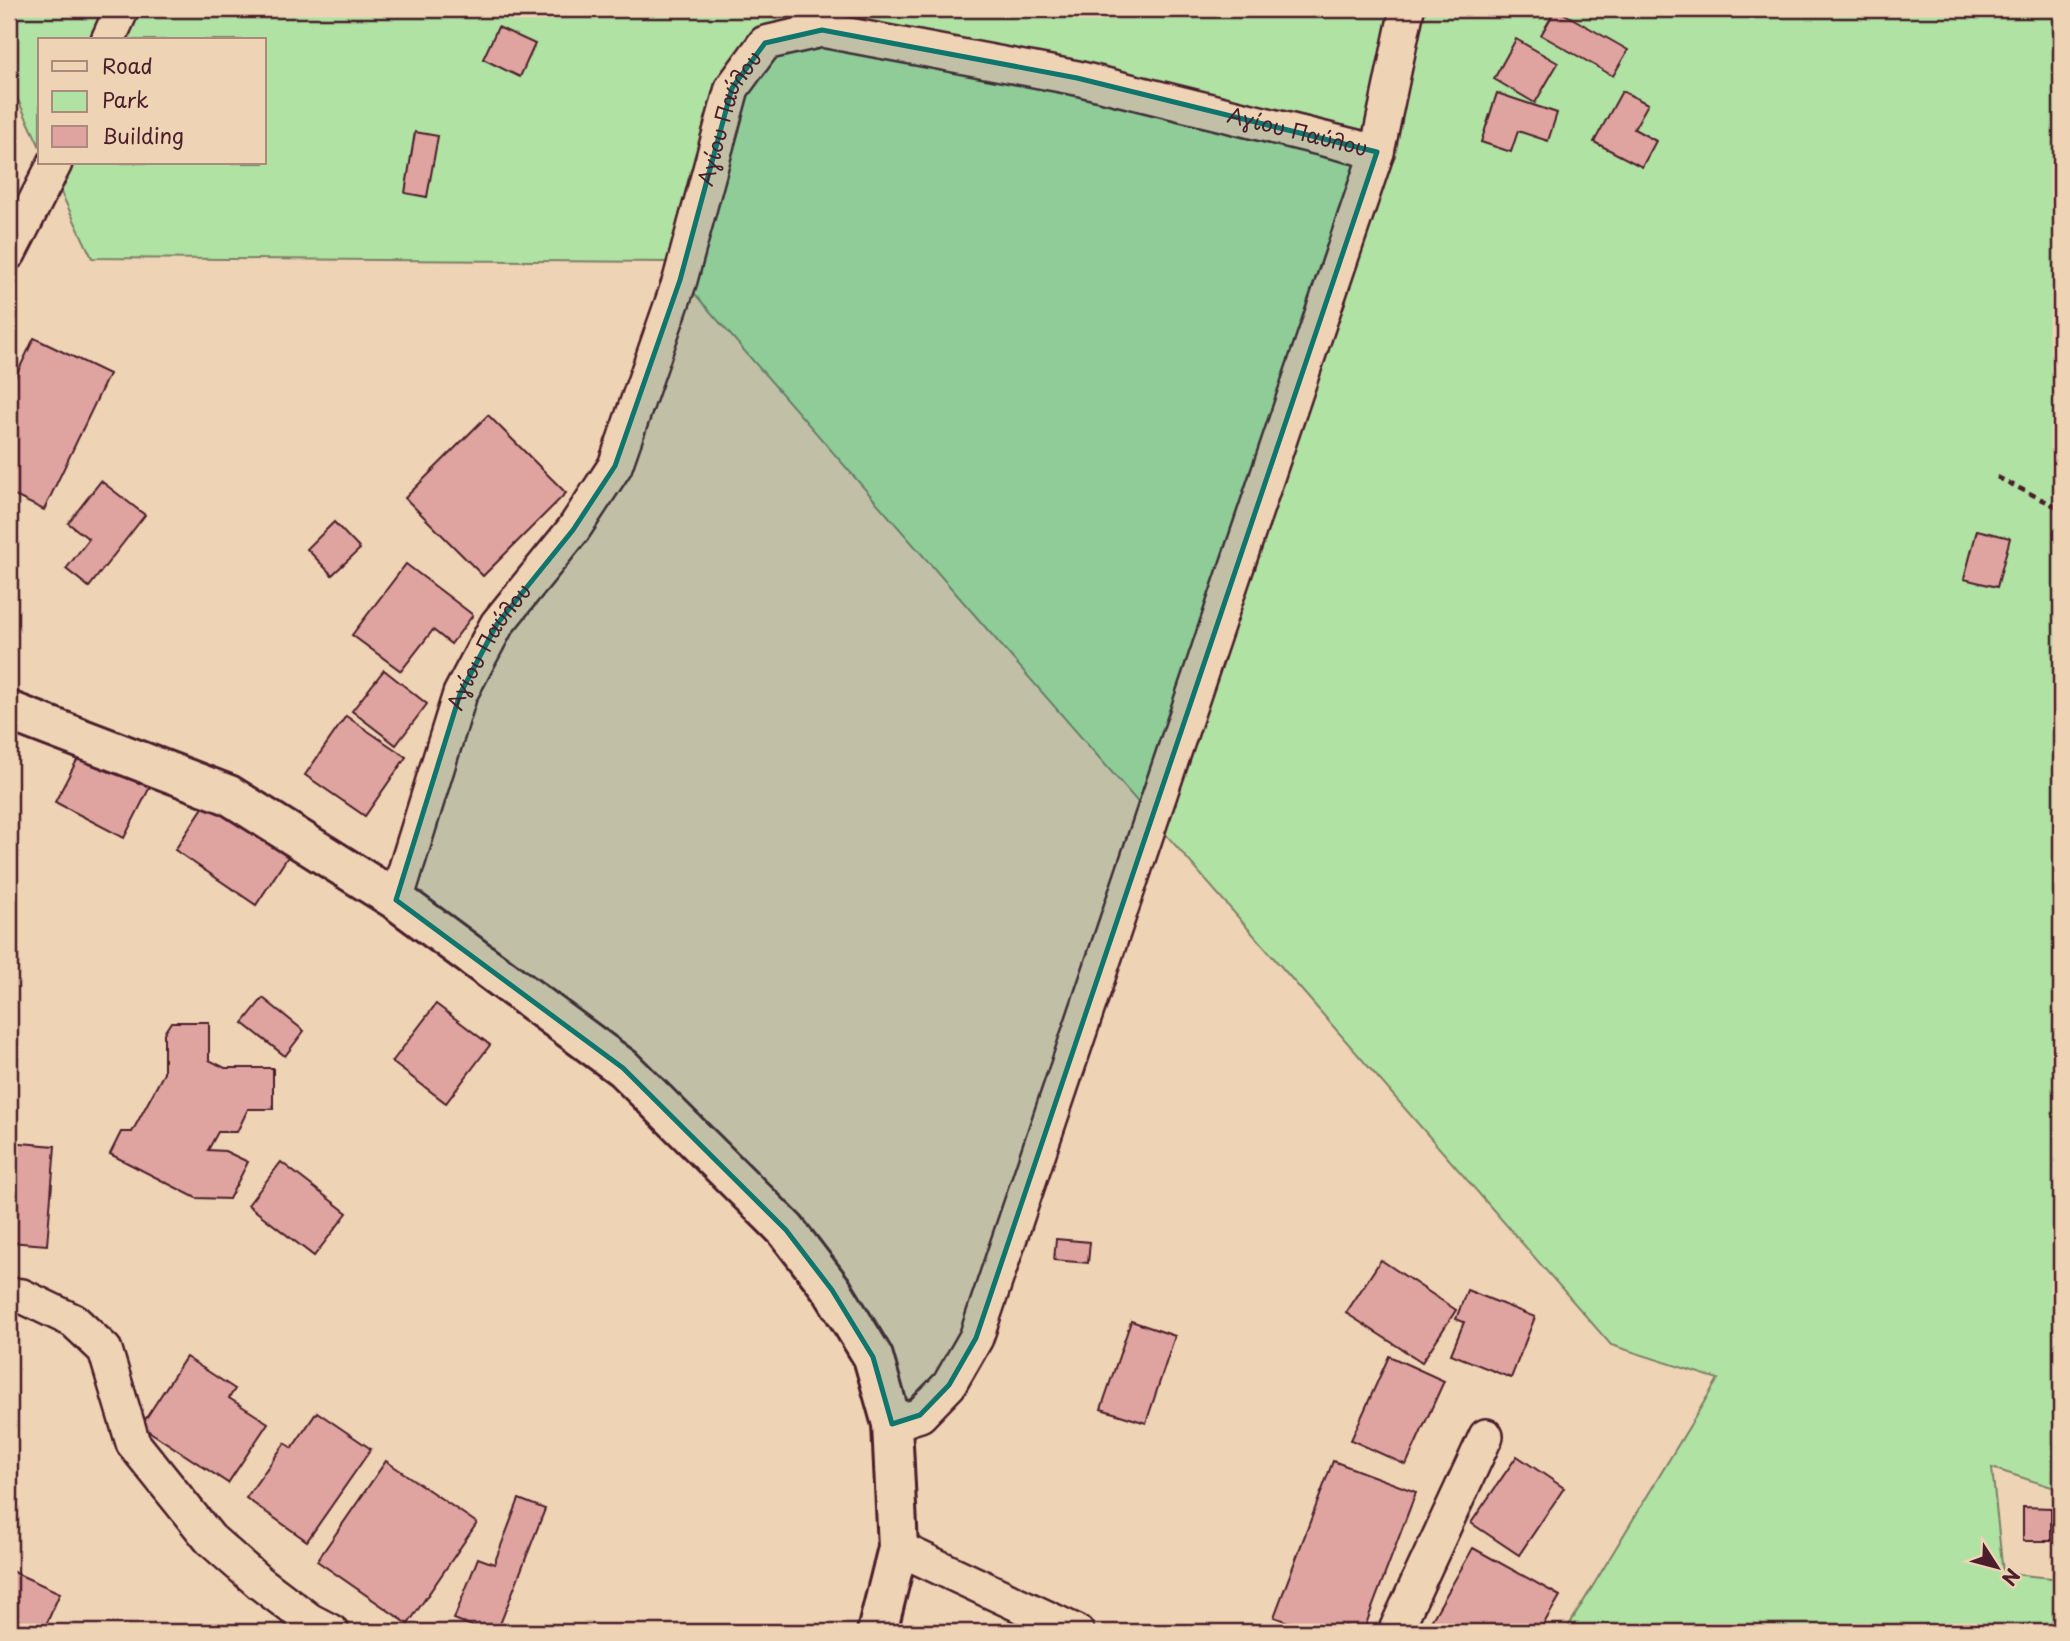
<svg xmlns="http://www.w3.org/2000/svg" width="2070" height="1641" font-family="'Playpen Sans',sans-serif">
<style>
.green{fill:#afe2a3;stroke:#7c8067;stroke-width:2}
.building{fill:#dfa4a0;stroke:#4a1f2b;stroke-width:2}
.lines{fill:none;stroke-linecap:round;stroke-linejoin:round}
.street-casing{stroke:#4a1f2b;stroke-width:38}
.secondary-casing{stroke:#4a1f2b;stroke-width:44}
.path{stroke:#4a1f2b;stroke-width:4.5;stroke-dasharray:7 5;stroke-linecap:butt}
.street{stroke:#eed3b5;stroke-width:33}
.secondary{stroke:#eed3b5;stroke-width:38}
.marked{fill:#0f766e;fill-opacity:0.2;stroke:#0f766e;stroke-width:5;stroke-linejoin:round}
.labels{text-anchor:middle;stroke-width:5;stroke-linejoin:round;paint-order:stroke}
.street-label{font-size:21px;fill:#4a1f2b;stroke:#eed3b5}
</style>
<rect width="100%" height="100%" fill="#eed3b5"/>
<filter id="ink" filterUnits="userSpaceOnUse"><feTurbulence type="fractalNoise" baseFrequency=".0143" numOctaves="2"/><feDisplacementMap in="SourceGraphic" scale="14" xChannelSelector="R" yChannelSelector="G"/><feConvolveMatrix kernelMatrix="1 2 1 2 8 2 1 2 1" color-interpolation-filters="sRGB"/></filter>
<g filter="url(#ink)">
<polygon class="green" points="9,9 2061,9 2061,1490 1992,1468 2003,1573 2061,1579 2061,1632 1565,1632 1718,1379 1611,1345 667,262 92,258 47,163 264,163 264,40 40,40 40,147 9,81"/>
<g class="building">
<polygon points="1556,9 1628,50 1613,76 1541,35"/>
<polygon points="498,27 535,44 520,77 483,59"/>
<polygon points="1516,39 1558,63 1535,103 1494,79"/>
<polygon points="1622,91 1648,104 1634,129 1656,141 1642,167 1594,142"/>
<polygon points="1497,93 1557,113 1548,141 1518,131 1511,152 1481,142"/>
<polygon points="415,132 438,136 427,197 405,193"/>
<polygon points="34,338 109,374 44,510 9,493 9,390"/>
<polygon points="488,415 566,493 483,576 405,498"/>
<polygon points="101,481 145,515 89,587 66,569 89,539 68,523"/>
<polygon points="334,522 360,549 332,575 307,549"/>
<polygon points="1977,530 2010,538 1997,587 1964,579"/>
<polygon points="406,564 473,615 451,644 433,630 401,671 352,635"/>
<polygon points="384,670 427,704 396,745 352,711"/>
<polygon points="346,716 406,757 365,816 305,775"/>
<polygon points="85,745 153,781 124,838 55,802"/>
<polygon points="208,800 289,855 256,905 175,850"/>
<polygon points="263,998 304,1031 285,1056 243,1023"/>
<polygon points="436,1004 490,1045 446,1103 392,1062"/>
<polygon points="171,1022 209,1022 209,1060 225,1068 273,1068 273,1109 248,1109 237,1132 218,1132 208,1150 225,1151 248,1162 229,1199 196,1198 110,1154 121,1132 132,1132 164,1073 164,1033"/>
<polygon points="9,1142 55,1146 47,1245 9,1242"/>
<polygon points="281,1162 347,1213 314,1256 248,1205"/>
<polygon points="1056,1239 1090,1242 1088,1263 1054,1260"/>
<polygon points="1381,1260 1456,1310 1422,1362 1346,1313"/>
<polygon points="1467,1290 1535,1317 1511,1378 1451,1354 1464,1322 1456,1319"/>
<polygon points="1131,1321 1175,1336 1146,1423 1101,1409"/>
<polygon points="1389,1356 1444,1381 1406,1465 1351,1440"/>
<polygon points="186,1357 235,1389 229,1398 268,1423 228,1483 141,1426"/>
<polygon points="317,1412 371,1449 307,1541 246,1498 285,1443 292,1448"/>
<polygon points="1517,1456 1564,1488 1519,1555 1471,1523"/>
<polygon points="386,1461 477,1523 408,1624 317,1561"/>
<polygon points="1333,1461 1416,1492 1363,1632 1344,1626 1342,1632 1315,1632 1274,1617"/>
<polygon points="519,1499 545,1509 497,1632 487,1632 454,1619 478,1558 494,1564"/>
<polygon points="2023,1507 2051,1508 2051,1541 2023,1541"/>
<polygon points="1473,1548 1560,1596 1539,1632 1425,1632"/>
<polygon points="9,1570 60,1593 43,1632 9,1632"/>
</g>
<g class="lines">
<defs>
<g id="street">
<polyline points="108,40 122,9"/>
<polyline points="9,253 55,163"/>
<path id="s1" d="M396,900L460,694L497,624L573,530L615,466L680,280L732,88L765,43L822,30L1077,78L1377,152L1407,9"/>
<polyline points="9,1295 22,1296 74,1321 105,1350 133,1443 210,1539 259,1582 309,1620 332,1632"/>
<polyline points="892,1424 920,1415 949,1385 976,1338 1377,152"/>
<polyline points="898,1548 1077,1632"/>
<polyline points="1395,1632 1486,1436"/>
</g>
<polyline id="secondary" points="9,711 229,795 396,900 623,1068 786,1230 832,1290 873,1357 892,1424 898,1548 877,1632"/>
</defs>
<use href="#street" class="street-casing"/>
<use href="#secondary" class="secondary-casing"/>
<polyline class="path" points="1997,477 2061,509"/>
<use href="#street" class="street"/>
<use href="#secondary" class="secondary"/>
</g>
</g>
<path class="marked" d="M822,30L1077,78L1377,152L976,1338L949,1385L920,1415L892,1424L873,1357L832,1290L786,1230L623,1068L396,900L460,694L497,624L573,530L615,466L680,280L732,88L765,43Z"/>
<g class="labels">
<g class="street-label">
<text dy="7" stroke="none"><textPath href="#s1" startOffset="859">Αγίου Παύλου</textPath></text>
<text dy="7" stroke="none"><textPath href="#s1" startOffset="1489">Αγίου Παύλου</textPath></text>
<text dy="7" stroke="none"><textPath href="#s1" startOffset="271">Αγίου Παύλου</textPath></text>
</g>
</g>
<rect width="2070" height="1641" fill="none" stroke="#eed3b5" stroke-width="35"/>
<rect x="18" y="18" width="2035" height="1606" fill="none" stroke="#4a1f2b" stroke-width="2.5" filter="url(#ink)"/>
<rect x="38" y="38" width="228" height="126" fill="#eed3b5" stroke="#ac8b7e" stroke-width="2"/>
<rect x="52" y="61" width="35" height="10" fill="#eed3b5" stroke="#ac8b7e" stroke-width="2"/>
<text x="102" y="74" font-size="21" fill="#4a1f2b">Road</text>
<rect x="52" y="91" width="35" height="21" fill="#afe2a3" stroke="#ac8b7e" stroke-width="2"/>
<text x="102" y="108" font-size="21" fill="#4a1f2b">Park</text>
<rect x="52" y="126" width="35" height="21" fill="#dfa4a0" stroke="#ac8b7e" stroke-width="2"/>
<text x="102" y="144" font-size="21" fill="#4a1f2b">Building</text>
<g transform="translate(1997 1567) rotate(126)" stroke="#eed3b5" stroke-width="5" paint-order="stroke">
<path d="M0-5L12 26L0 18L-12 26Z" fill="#4a1f2b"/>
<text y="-10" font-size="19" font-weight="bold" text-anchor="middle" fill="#4a1f2b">N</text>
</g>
</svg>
